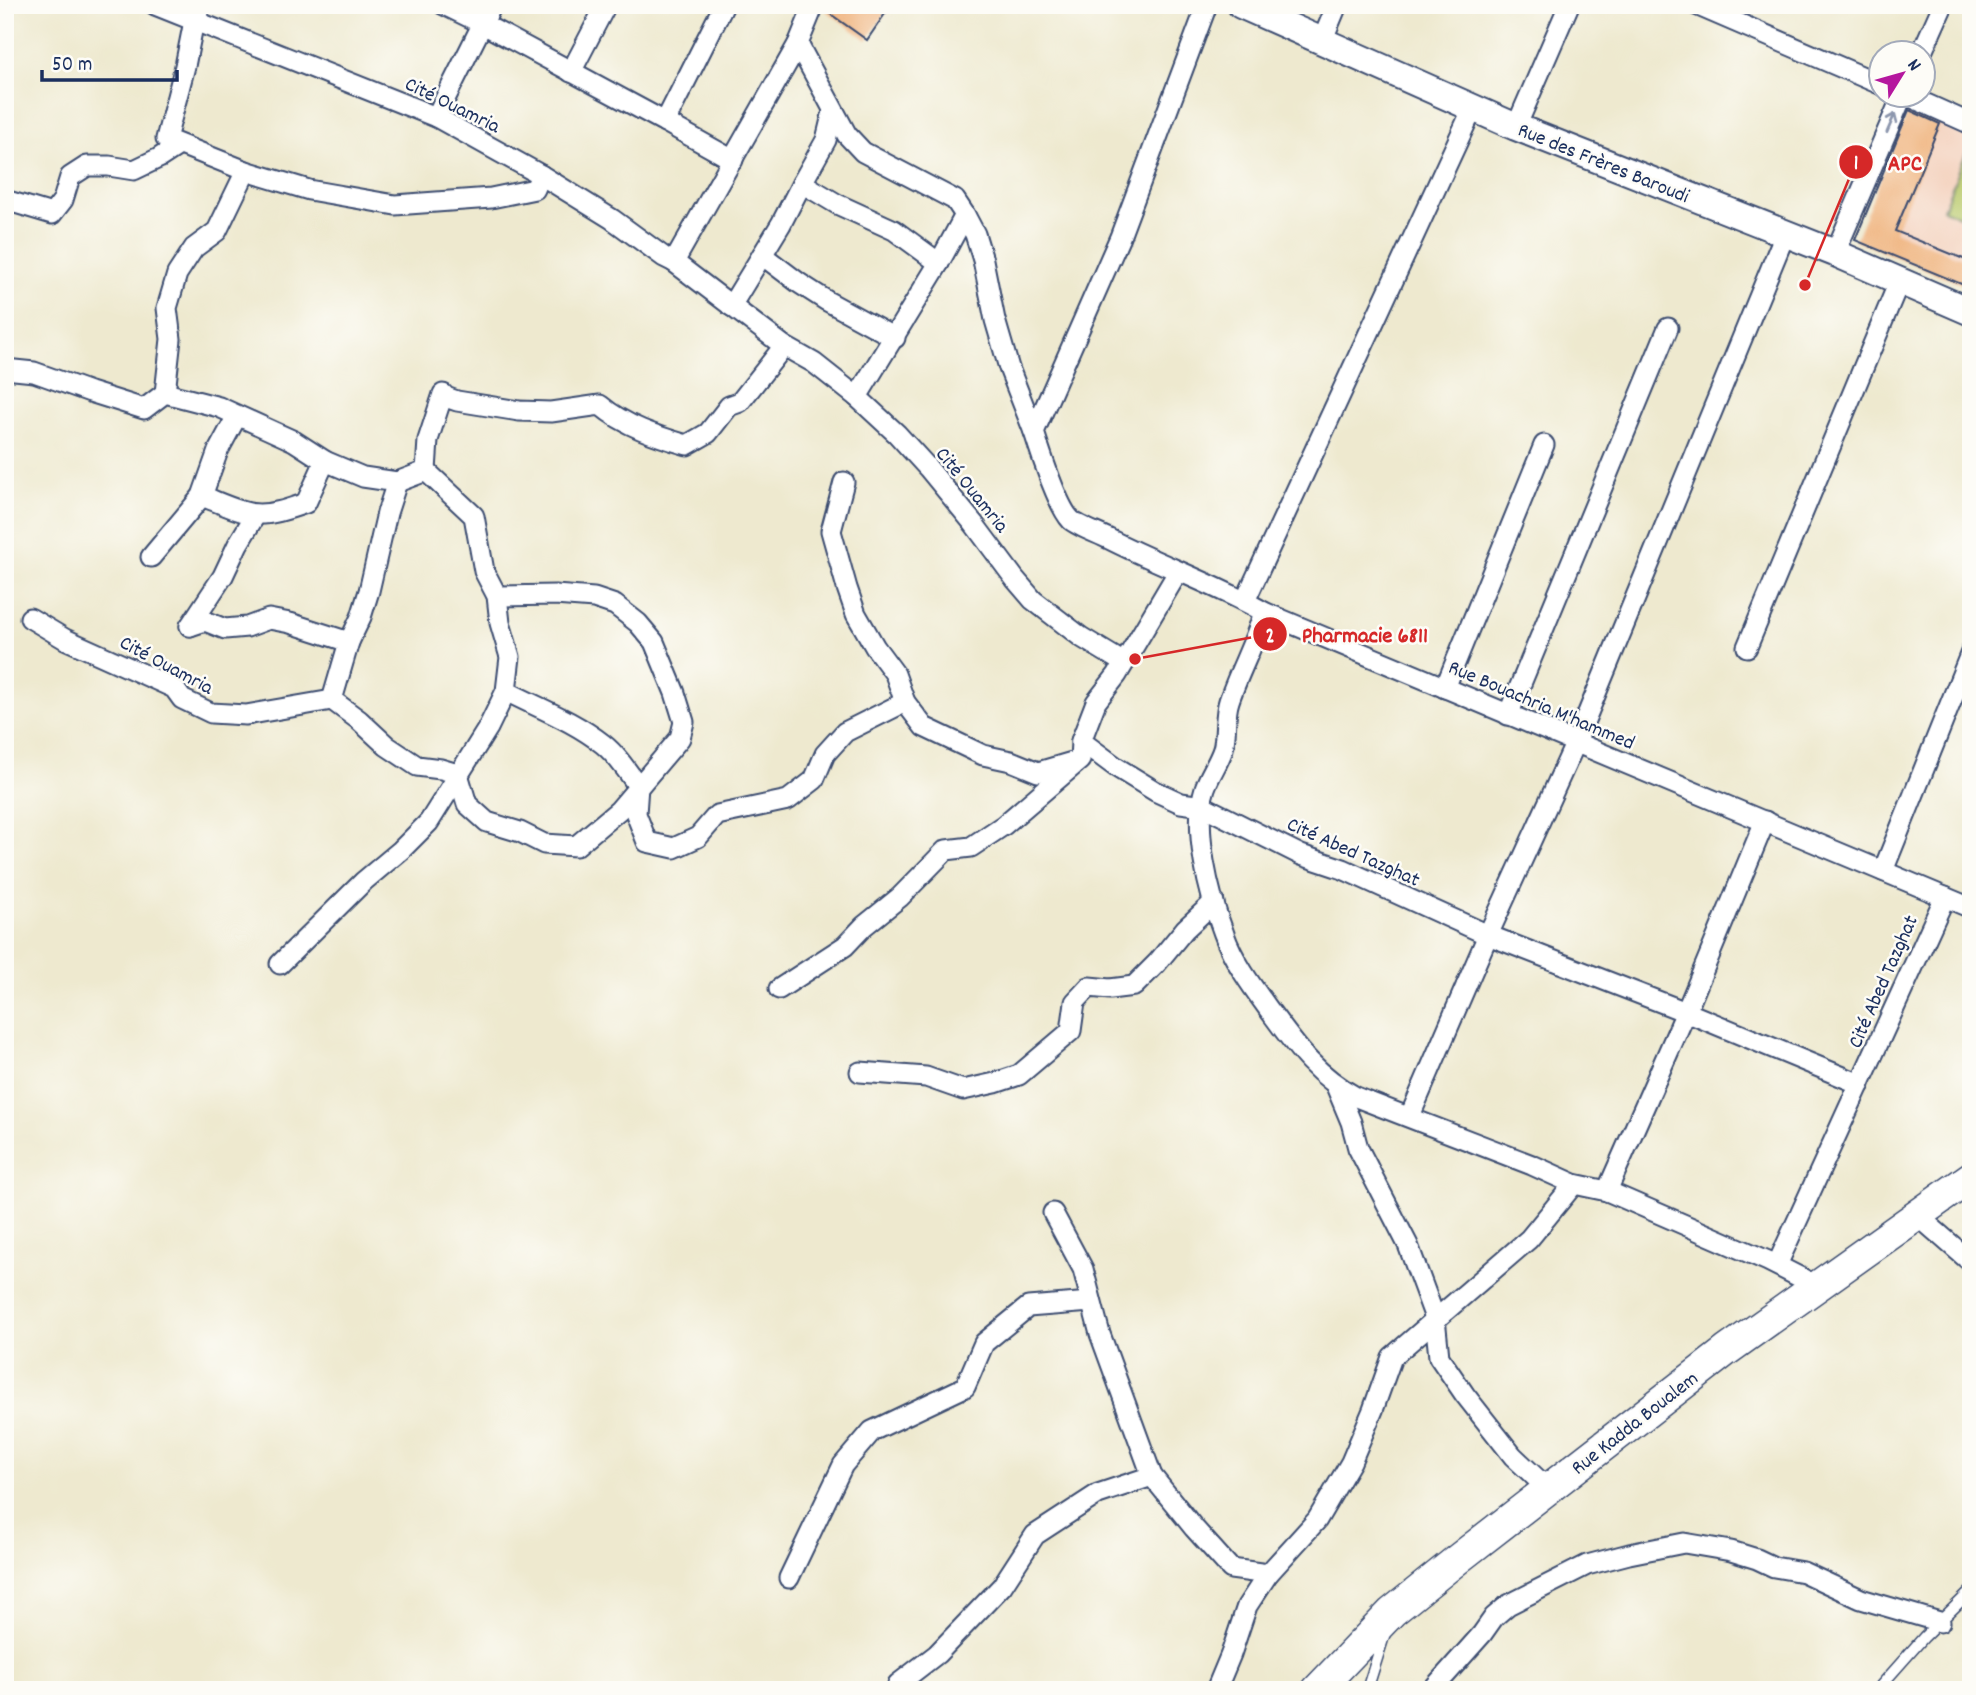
<svg xmlns="http://www.w3.org/2000/svg" width="1976" height="1695" font-family="Dekko,sans-serif">
<style>
.built{fill:#f4d3c0}
.green{fill:#baca6d;stroke:#6a7c66;stroke-width:2}
.building{fill:#f0b682}
.lines{fill:none;stroke-linecap:round;stroke-linejoin:round}
.lane-casing{stroke:#3b4b6f;stroke-width:13}
.street-casing{stroke:#3b4b6f;stroke-width:23}
.secondary-casing{stroke:#3b4b6f;stroke-width:30}
.primary-casing{stroke:#3b4b6f;stroke-width:33}
.lane{stroke:#fff;stroke-width:10}
.street{stroke:#fff;stroke-width:19}
.secondary{stroke:#fff;stroke-width:26}
.primary{stroke:#fff;stroke-width:30}
.oneway{stroke:#8d97ae}
.labels{text-anchor:middle;stroke-width:5;stroke-linejoin:round;paint-order:stroke}
.street-label{font-size:21px;fill:#1b2f5e;stroke:#fdfcf7}
.leader{fill:none;stroke:#d62828;stroke-width:2.5}
.callout-dot{fill:#d62828;stroke:#fdfcf7;stroke-width:2.5}
.mark-label{font-size:21px;text-anchor:middle;font-weight:bold;fill:#fff}
.callout-label{font-size:23px;text-anchor:middle;font-weight:bold;fill:#d62828;stroke:#fdfcf7;stroke-width:5;stroke-linejoin:round;paint-order:stroke}
</style>
<rect width="100%" height="100%" fill="#fdfcf7"/>
<filter id="ink" filterUnits="userSpaceOnUse"><feTurbulence type="fractalNoise" baseFrequency=".0143" numOctaves="2"/><feDisplacementMap in="SourceGraphic" scale="14" xChannelSelector="R" yChannelSelector="G"/><feConvolveMatrix kernelMatrix="1 2 1 2 8 2 1 2 1" color-interpolation-filters="sRGB"/></filter>
<filter id="wash" filterUnits="userSpaceOnUse"><feTurbulence type="fractalNoise" baseFrequency=".00686" numOctaves="4" result="noise"/><feDisplacementMap in="SourceGraphic" scale="28" xChannelSelector="R" yChannelSelector="G"/><feGaussianBlur stdDeviation="1.57" result="paint"/><feColorMatrix in="noise" values="0 0 0 0 0 0 0 0 0 0 0 0 0 0 0 0 0 1.4 0 .05"/><feComposite in="paint" operator="in"/></filter>
<g filter="url(#wash)">
<rect width="100%" height="100%" fill="#eee9cf"/>
<polygon class="built" points="1909,110 1971,136 1971,288 1855,240"/>
<polygon class="green" points="1969,146 1971,147 1971,221 1943,209"/>
<g id="blocks">
<g class="building">
<polygon points="826,5 891,5 867,40 825,10"/>
<polygon points="1909,110 1940,124 1895,231 1971,262 1971,288 1855,240"/>
</g>
</g>
</g>
<g filter="url(#ink)">
<use href="#blocks" fill-opacity="0" stroke="#3b4b6f" stroke-width="2"/>
<g class="lines">
<defs>
<g id="lane">
<polyline points="1367,1690 1385,1633"/>
<polyline points="1877,1690 1924,1637 1971,1591"/>
</g>
<g id="street">
<polyline points="155,5 436,117 541,175 612,219 664,257 674,262 784,346 814,363 857,397 897,434 928,468 974,524 1015,579 1033,600 1081,637 1124,663"/>
<polyline points="201,5 194,21 185,66 166,139 246,171 309,190 395,205 491,198 535,189 541,175"/>
<polyline points="444,5 483,24 665,122 724,5"/>
<path d="M1207,5L1120,237L1034,432C1040,451 1058,507 1071,520C1079,527 1100,534 1109,539C1160,565 1215,584 1264,612L1971,908"/>
<polyline points="1696,5 1882,85"/>
<polyline points="1322,41 1337,5"/>
<polyline points="798,44 847,135 863,152 955,200 965,215 975,234 983,260 995,320 1009,368 1034,432"/>
<polyline points="1922,52 1943,5"/>
<polyline points="571,72 606,5"/>
<polyline points="1904,94 1971,124"/>
<polyline points="436,117 492,5"/>
<polyline points="665,122 733,160"/>
<polyline points="1516,127 1569,5"/>
<polyline points="802,183 837,204 894,230 939,263"/>
<polyline points="5,200 52,214 63,200 70,177 87,166 109,166 134,170 159,158 179,145"/>
<polyline points="1835,253 1903,94"/>
<polyline points="762,255 799,283 827,301 895,338"/>
<polyline points="674,262 798,44 814,5"/>
<polyline points="731,306 781,224 802,183 826,140 833,111"/>
<polyline points="5,369 34,372 90,392 144,409 165,393 219,407 294,441 325,461 363,477 397,482 426,471"/>
<polyline points="165,393 171,339 167,308 177,274 194,248 217,231 246,171"/>
<polyline points="857,397 939,263 965,215"/>
<path d="M426,471L428,440L443,394V396L457,401L519,411L551,412L600,405C625,426 656,436 687,445L708,433L729,406L740,402L784,346"/>
<polyline points="844,482 831,531 847,588 856,614 875,647 895,674 905,702 924,727 983,755 1011,761 1038,772 1072,762"/>
<path d="M202,496C218,502 240,513 256,514C273,515 291,508 306,503L325,461"/>
<polyline points="151,557 202,496 218,451 237,416"/>
<polyline points="1245,601 1473,108"/>
<path d="M1264,612C1255,643 1239,671 1229,701C1224,716 1227,734 1223,749C1219,762 1210,774 1205,788C1192,828 1209,895 1224,934C1233,960 1251,985 1267,1007C1295,1045 1314,1074 1356,1097L1532,1165L1574,1184L1607,1191L1768,1261L1817,1286"/>
<polyline points="30,618 65,639 174,688 182,699 211,713 246,715 332,700 359,720 387,746 417,766 441,769 458,774 467,804 487,822 520,832 544,844 576,846 619,810 680,738 684,722 675,693 654,642 638,623 615,605 594,598 555,595 497,596"/>
<polyline points="190,626 205,621 225,629 247,627 269,619 290,623 349,642"/>
<polyline points="190,626 223,576 238,544 256,514"/>
<polyline points="1747,647 1899,282"/>
<polyline points="1445,688 1544,445"/>
<path d="M506,691C539,708 574,721 603,744C617,755 628,772 638,786"/>
<polyline points="332,700 349,642 361,617 369,591 387,513 397,482"/>
<polyline points="1508,715 1668,328"/>
<polyline points="1081,741 1116,767 1155,791 1181,803 1203,806 1301,855 1343,869 1488,935 1686,1012 1860,1084"/>
<polyline points="638,786 636,814 647,842 674,848 698,837 717,815 788,800 814,780 825,754 845,732 905,702"/>
<polyline points="1883,871 1971,652"/>
<polyline points="280,964 364,881 401,850 429,822 488,728 506,691 510,657 500,623 497,596 484,571 474,516 426,471"/>
<polyline points="779,989 845,946 864,926 900,897 946,850 971,847 1004,825 1080,760 1081,741 1096,702 1117,675 1178,572"/>
<polyline points="860,1072 926,1077 963,1090 995,1083 1019,1075 1071,1031 1075,1002 1089,987 1110,989 1134,986 1157,963 1185,929 1214,902"/>
<polyline points="1336,1086 1351,1122 1358,1148 1408,1245 1435,1318 1439,1357 1465,1395 1513,1456 1548,1489"/>
<polyline points="1410,1116 1488,935 1576,742 1785,234"/>
<polyline points="1607,1191 1686,1012 1765,821"/>
<polyline points="1053,1213 1083,1269 1100,1334 1152,1476 1194,1528 1231,1569 1268,1574"/>
<polyline points="1917,1215 1971,1262"/>
<polyline points="1777,1265 1945,897"/>
<polyline points="789,1578 843,1465 872,1431 965,1387 984,1343 1028,1307 1091,1302"/>
<polyline points="898,1684 937,1654 1002,1586 1035,1535 1098,1494 1152,1476"/>
<polyline points="1216,1690 1231,1654 1247,1606 1268,1574 1317,1520 1351,1462 1373,1410 1392,1357 1529,1239 1574,1184"/>
<polyline points="1432,1690 1482,1634 1494,1617 1508,1605 1587,1565 1629,1554 1684,1543 1731,1551 1757,1559 1774,1567 1803,1572 1861,1599 1940,1622"/>
</g>
<polyline id="secondary" points="1241,5 1516,127 1835,253 1971,312"/>
<polyline id="primary" points="1317,1690 1392,1612 1458,1559 1726,1351 1971,1177"/>
</defs>
<use href="#lane" class="lane-casing"/>
<use href="#street" class="street-casing"/>
<use href="#secondary" class="secondary-casing"/>
<use href="#primary" class="primary-casing"/>
<use href="#lane" class="lane"/>
<use href="#street" class="street"/>
<use href="#secondary" class="secondary"/>
<use href="#primary" class="primary"/>
</g>
<defs><path id="oneway-shaft" d="M-6 0H5M1.5-3L5.5 0L1.5 3" fill="none" stroke-width="1.6" stroke-linecap="round" stroke-linejoin="round" transform="scale(1.75)"/></defs>
<use class="oneway" href="#oneway-shaft" transform="translate(1891 123) rotate(-67)"/>
</g>
<g class="labels">
<g class="street-label">
<text transform="translate(453 104) rotate(26)" y="7">Cité Ouamria</text>
<text transform="translate(1604 162) rotate(22)" y="7">Rue des Frères Baroudi</text>
<text transform="translate(973 489) rotate(51)" y="7">Cité Ouamria</text>
<text transform="translate(167 664) rotate(28)" y="7">Cité Ouamria</text>
<text transform="translate(1542 704) rotate(23)" y="7">Rue Bouachria M'hammed</text>
<text transform="translate(1354 851) rotate(24)" y="7">Cité Abed Tazghat</text>
<text transform="translate(1882 981) rotate(-66)" y="7">Cité Abed Tazghat</text>
<text transform="translate(1634 1422) rotate(-38)" y="7">Rue Kadda Boualem</text>
</g>
</g>
<path class="leader" d="M1805 285L1856 162M1135 659L1270 634"/>
<g class="callout-dot">
<circle cx="1805" cy="285" r="7"/>
<circle cx="1135" cy="659" r="7"/>
<circle cx="1856" cy="162" r="18"/>
<circle cx="1270" cy="634" r="18"/>
</g>
<g class="mark-label">
<text x="1856" y="169">1</text>
<text x="1270" y="642">2</text>
</g>
<g class="callout-label">
<text x="1905" y="170">APC</text>
<text x="1365" y="642">Pharmacie 6811</text>
</g>
<rect width="1976" height="1695" fill="none" stroke="#fdfcf7" stroke-width="28"/>
<g transform="translate(1902 74) rotate(53)"><circle r="33" fill="#fdfcf7" stroke="#a3aaba" stroke-width="2"/>
<path d="M0-5L12 26L0 18L-12 26Z" fill="#b5179e"/>
<text y="-10" font-size="19" font-weight="bold" text-anchor="middle" fill="#1b2f5e">N</text>
</g>
<path d="M42 70v10h135v-10" fill="none" stroke="#1b2f5e" stroke-width="3.5"/>
<text x="52" y="70" font-size="21" fill="#1b2f5e" stroke="#fdfcf7" stroke-width="5" paint-order="stroke">50 m</text>
</svg>
